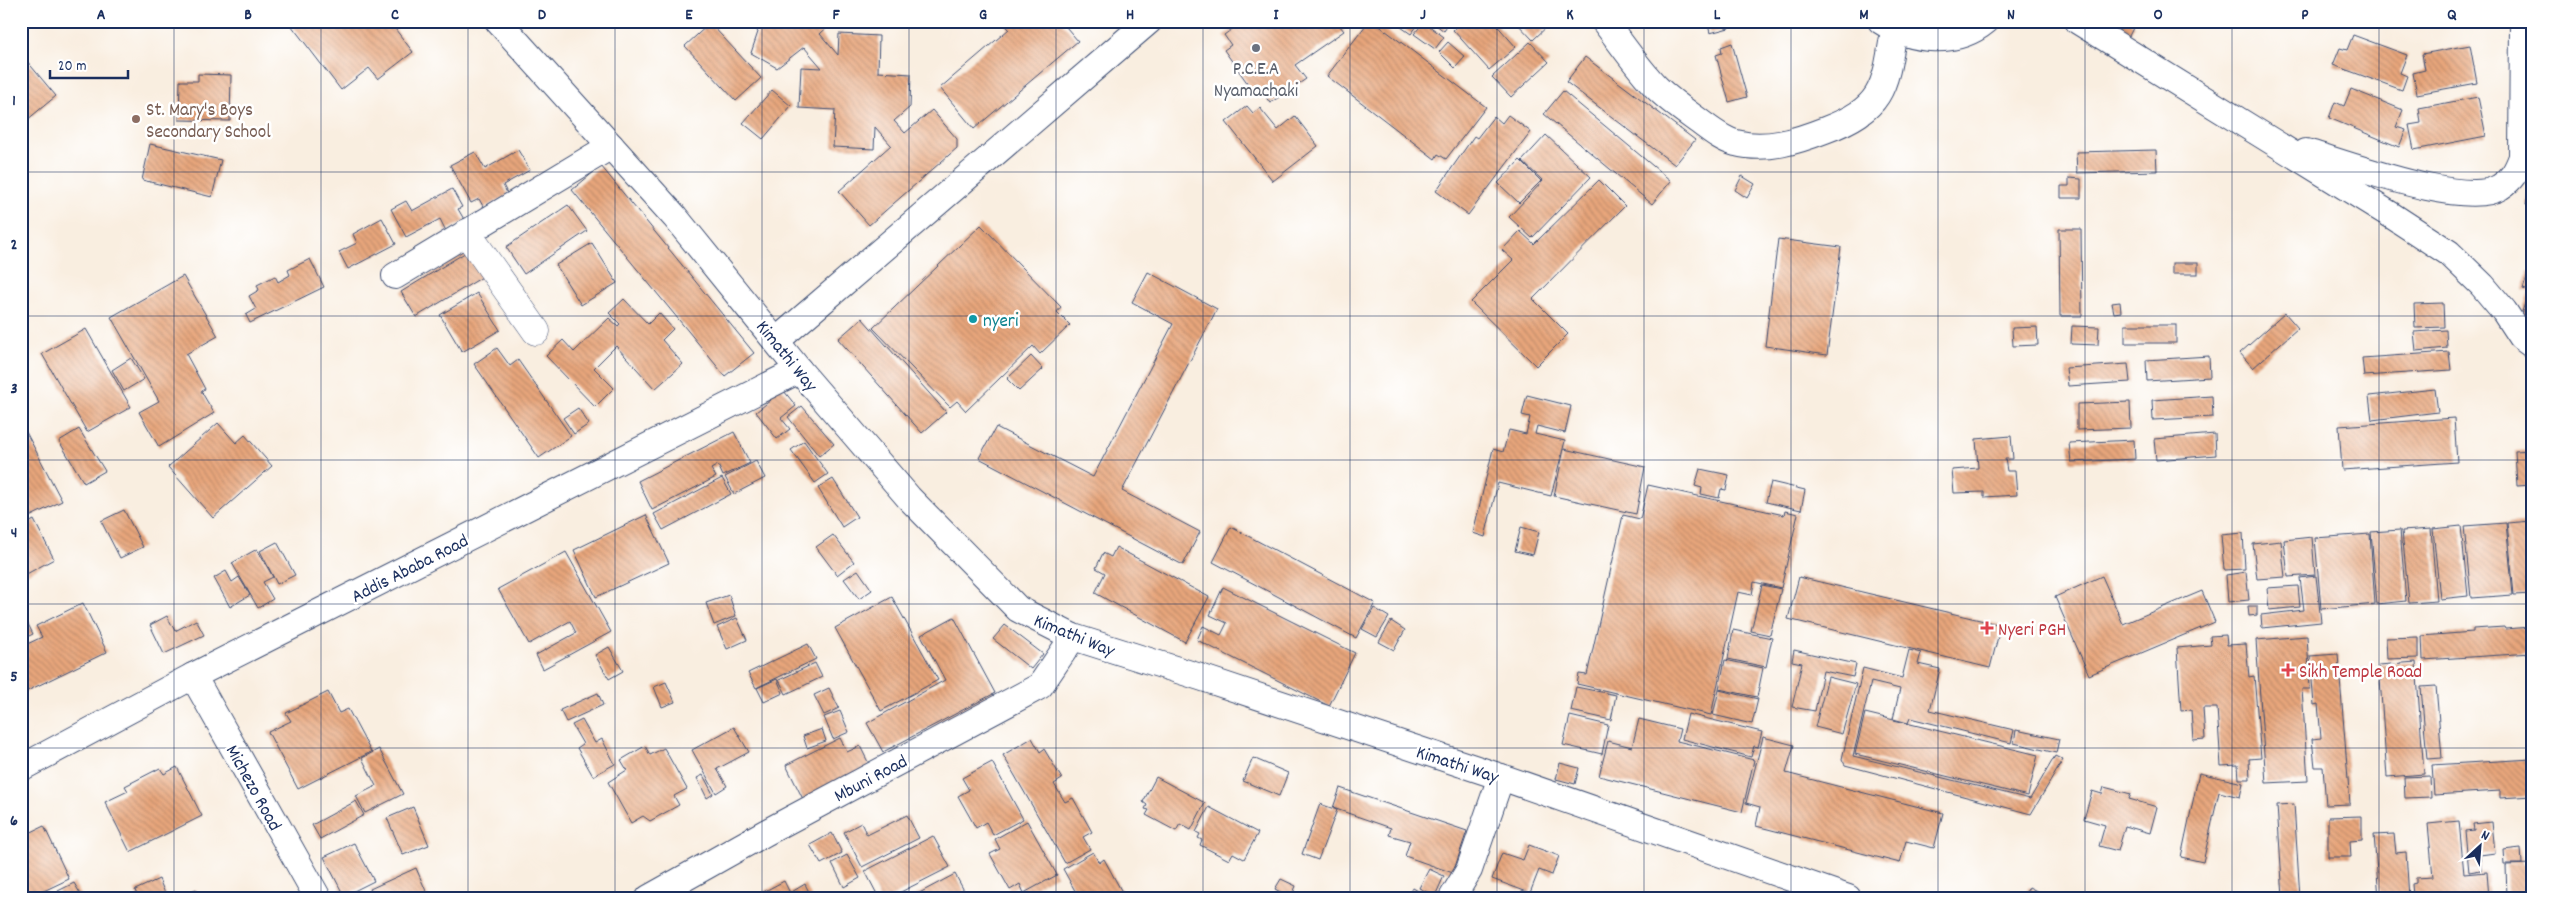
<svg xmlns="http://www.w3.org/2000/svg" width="2553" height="919" font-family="Dekko,sans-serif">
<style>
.building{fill:url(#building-back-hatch)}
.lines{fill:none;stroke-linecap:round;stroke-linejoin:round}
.street-casing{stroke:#3c4c72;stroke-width:28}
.secondary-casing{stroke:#3c4c72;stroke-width:29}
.street{stroke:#fff;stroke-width:26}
.secondary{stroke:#fff;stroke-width:28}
.grid{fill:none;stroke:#1b2f5e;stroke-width:1;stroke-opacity:0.55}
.worship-dot{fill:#6b7280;stroke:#fff;stroke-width:2}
.education-dot{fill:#8d6e63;stroke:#fff;stroke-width:2}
.culture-dot{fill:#0f9aa8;stroke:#fff;stroke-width:2}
.health-dot{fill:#e0444e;stroke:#fff;stroke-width:2}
.labels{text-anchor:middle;stroke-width:5;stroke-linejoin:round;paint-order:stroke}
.worship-label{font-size:19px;fill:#5b616d;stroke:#fff}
.education-label{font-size:19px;fill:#785e54;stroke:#fff;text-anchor:start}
.culture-label{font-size:19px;fill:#0d838f;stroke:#fff;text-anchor:start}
.street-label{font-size:19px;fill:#1b2f5e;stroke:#fff}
.health-label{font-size:19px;fill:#be3a42;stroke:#fff;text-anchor:start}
.neatline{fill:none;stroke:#1b2f5e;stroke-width:2}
.grid-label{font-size:16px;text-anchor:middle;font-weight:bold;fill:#1b2f5e}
</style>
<defs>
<pattern id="building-back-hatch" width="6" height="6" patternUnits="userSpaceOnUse" patternTransform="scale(1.25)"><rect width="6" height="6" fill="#e8a67b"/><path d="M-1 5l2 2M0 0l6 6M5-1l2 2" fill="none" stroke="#bb8868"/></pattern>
</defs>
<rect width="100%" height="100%" fill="#fff"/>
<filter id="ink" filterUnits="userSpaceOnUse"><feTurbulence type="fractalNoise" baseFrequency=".02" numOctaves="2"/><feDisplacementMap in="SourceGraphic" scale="10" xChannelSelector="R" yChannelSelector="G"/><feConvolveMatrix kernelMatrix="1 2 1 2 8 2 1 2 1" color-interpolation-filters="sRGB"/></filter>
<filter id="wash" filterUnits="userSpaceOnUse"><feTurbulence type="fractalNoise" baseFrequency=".0096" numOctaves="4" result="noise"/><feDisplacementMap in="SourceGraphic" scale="20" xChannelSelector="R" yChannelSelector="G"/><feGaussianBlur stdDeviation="1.12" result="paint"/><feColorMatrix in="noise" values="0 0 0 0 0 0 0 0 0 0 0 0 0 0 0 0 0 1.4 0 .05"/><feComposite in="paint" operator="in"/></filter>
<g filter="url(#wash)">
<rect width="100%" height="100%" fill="#f9eee0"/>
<g id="blocks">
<g class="building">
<polygon points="288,21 389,21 413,52 378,79 369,68 341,90"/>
<polygon points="748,21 834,21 820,34 838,55 839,34 879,36 878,72 911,74 910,107 894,121 905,133 932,110 957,139 957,148 869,225 839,191 891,145 875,127 874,149 833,147 835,110 799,108 801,67 822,68 804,47 777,68 751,53 758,32"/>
<polygon points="1002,21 1061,21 1078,41 974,129 940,88 1009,29"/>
<polygon points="1243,21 1336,21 1344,31 1295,65 1306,79 1270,103 1259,87 1253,91 1224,50 1231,45 1224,35"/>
<polygon points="1369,21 1373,21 1486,107 1446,159 1438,154 1435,159 1327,76"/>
<polygon points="1406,21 1421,21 1411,34 1401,27"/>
<polygon points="1431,21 1451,21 1444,31"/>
<polygon points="1463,21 1493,21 1516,47 1489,70 1453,30"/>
<polygon points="1515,21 1553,21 1533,40"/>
<polygon points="1707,21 1728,21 1729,28 1710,33"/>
<polygon points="2116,21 2130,21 2134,26 2124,46 2108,30"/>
<polygon points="1424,22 1444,37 1435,49 1414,34"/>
<polygon points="710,23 761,78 736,101 685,46"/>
<polygon points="2353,35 2407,55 2400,73 2407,76 2402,90 2333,65 2340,48 2347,50"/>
<polygon points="1448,42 1465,57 1455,68 1439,52"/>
<polygon points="1530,42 1549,62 1511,97 1492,77"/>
<polygon points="1732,43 1747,97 1729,102 1716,55 1722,53 1721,47"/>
<polygon points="2470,45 2477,83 2417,94 2413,73 2425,70 2422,54"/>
<polygon points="21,54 56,96 21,125"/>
<polygon points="1585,57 1695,140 1675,165 1566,82"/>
<polygon points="198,74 231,75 230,121 179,120 180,81 198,81"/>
<polygon points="2351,89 2403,110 2396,127 2406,130 2399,147 2329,118 2335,102 2344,106"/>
<polygon points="772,90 791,106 763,139 743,123"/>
<polygon points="1563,91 1671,181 1652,204 1544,114"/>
<polygon points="2478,97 2486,136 2414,150 2409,125 2421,123 2419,108"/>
<polygon points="1247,106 1253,113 1260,108 1278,130 1295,116 1318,146 1273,181 1226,122"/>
<polygon points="1508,115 1531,132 1468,215 1436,191 1474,136 1477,138 1494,116 1502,123"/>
<polygon points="1546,135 1591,177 1532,238 1509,217 1543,181 1522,161"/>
<polygon points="150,144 221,160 212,197 142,180"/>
<polygon points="518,150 530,170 503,185 508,195 484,208 479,199 471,203 450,165 475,152 485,169"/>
<polygon points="2156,150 2157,171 2077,173 2076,152"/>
<polygon points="1520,160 1541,181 1519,203 1498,183"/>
<polygon points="601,166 754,353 725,376 572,190"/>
<polygon points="1742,176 1755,184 1747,198 1735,190"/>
<polygon points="2069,178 2081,179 2081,198 2061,198 2061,186 2069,186"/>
<polygon points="1599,180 1625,206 1533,299 1568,334 1536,366 1471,302 1513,260 1502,250 1520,231 1534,244"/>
<polygon points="2531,186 2532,186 2532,206 2526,204"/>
<polygon points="452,189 462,207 458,209 465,221 446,231 440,219 406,237 391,209 406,201 412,211"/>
<polygon points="568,205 587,231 524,274 506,247"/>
<polygon points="382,218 396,244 348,269 339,252 357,243 353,234"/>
<polygon points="981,225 1061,307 1057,312 1070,325 1040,354 1033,346 966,411 957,401 950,407 873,328"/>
<polygon points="2059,229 2081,229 2082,316 2060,316"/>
<polygon points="1778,239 1841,247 1827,355 1765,346"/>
<polygon points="592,243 617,283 581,305 556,265"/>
<polygon points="468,251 484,276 416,317 401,292"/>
<polygon points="310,259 324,287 250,323 246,315 256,309 249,296 259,290 257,285 275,276 278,282 290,275 288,270"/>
<rect x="2172" y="263" width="26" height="11"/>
<polygon points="2529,271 2532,272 2532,292 2523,289"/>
<polygon points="1148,272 1217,309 1122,491 1200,532 1183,565 979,458 996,427 1093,477 1173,324 1132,302"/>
<polygon points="183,276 218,336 186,354 205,389 201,391 214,413 159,447 139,412 159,401 111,317"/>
<polygon points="2529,292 2532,293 2532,325 2519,320"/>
<polygon points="477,293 500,330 462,352 440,315"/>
<polygon points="624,299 648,324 659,313 673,329 662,340 683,364 655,389 616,346 594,368 614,388 595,407 546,356 563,340 574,352 609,318 618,326 620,324 609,313"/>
<polygon points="2120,302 2121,312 2114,313 2112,303"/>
<polygon points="2443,303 2444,327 2415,328 2414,304"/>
<polygon points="2285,313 2298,328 2253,368 2240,353"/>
<polygon points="862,318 946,412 922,433 838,339"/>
<rect x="2125" y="325" width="51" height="18"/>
<polygon points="2072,326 2099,327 2098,345 2071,344"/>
<polygon points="2037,327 2038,345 2013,346 2012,328"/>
<polygon points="86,329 131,407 87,432 42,354"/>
<polygon points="2446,330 2447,348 2416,351 2414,332"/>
<polygon points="497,348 510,366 518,360 571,436 539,458 474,364"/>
<polygon points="2449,352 2451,370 2364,376 2362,358"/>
<polygon points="1031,356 1043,369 1019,391 1007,379"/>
<polygon points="2209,356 2210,377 2147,381 2146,360"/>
<polygon points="131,358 144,379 124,391 112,370"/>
<polygon points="2128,364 2130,382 2068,386 2066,368"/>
<polygon points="780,386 796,406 781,418 790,429 777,439 756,412 771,400 767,395"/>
<polygon points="2435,389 2438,412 2372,420 2369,396"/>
<polygon points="1527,395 1571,406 1565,433 1537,426 1535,434 1565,441 1551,496 1498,483 1485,537 1473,533 1493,449 1503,452 1509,430 1526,434 1530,417 1522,415"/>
<polygon points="2212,396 2213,417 2153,420 2152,400"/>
<polygon points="2130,402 2131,428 2077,430 2077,404"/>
<polygon points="802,406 834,444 819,456 788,417"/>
<polygon points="578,408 589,424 574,434 563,418"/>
<polygon points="2454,418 2457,462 2342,470 2339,426"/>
<polygon points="218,423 236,443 245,435 272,466 213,518 168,467"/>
<polygon points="79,429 105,471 84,483 59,441"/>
<polygon points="26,432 62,501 27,518 21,507 21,434"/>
<polygon points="734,432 750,463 723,476 718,465 711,469 716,477 652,510 638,481"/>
<polygon points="2215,434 2216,455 2156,460 2154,439"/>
<polygon points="2011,436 2013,459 2005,459 2007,471 2015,471 2017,495 1984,497 1984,492 1954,493 1952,470 1978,468 1976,439"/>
<polygon points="2134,440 2135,459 2071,462 2069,443"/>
<polygon points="804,441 828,474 815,483 791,450"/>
<polygon points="1564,449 1645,467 1636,514 1554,496"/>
<polygon points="2532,450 2532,485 2517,486 2515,451"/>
<polygon points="756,461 765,478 734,494 725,477"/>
<polygon points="1700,469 1729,475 1726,490 1721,489 1719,498 1701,494 1702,488 1695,486"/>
<polygon points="722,478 731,494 663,530 654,514"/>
<polygon points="833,479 857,517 842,527 818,488"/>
<polygon points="1771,482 1805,490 1801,510 1766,502"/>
<polygon points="1648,485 1784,515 1785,511 1798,514 1781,588 1754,582 1752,595 1738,592 1711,715 1577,684 1579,674 1587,675 1623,515 1640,519"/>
<polygon points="124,510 143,547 120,558 101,521"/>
<polygon points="646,515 669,563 596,597 574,550"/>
<polygon points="34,520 54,559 21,577 21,527"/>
<polygon points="2532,521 2532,594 2514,595 2507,523"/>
<polygon points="2506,523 2513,595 2471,598 2464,526"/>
<polygon points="2461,526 2468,596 2440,599 2433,529"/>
<polygon points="1231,527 1375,603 1356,638 1213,562"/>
<polygon points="1521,527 1539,532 1533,555 1515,551"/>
<polygon points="2431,529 2437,601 2409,603 2402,531"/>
<polygon points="2400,530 2406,601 2377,604 2371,532"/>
<polygon points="2243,533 2245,569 2224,570 2221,535"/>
<polygon points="2370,534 2375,604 2321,609 2315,538"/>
<polygon points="833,535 854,562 837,575 816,547"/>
<polygon points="2312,537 2315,575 2288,577 2284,540"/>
<polygon points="2281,541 2285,577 2257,579 2253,544"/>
<polygon points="277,542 295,575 277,584 260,551"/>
<polygon points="1116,547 1209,597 1185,642 1095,593 1105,573 1096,568 1103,553 1111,557"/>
<polygon points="257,549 273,577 263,582 273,599 258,608 232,563"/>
<polygon points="566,552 611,632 543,669 536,655 576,633 570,621 529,644 498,589"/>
<polygon points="858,570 872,590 859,599 844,579"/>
<polygon points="226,571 232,582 239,577 250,595 230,607 214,578"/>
<polygon points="2246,572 2249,600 2228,602 2226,575"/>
<polygon points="2102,576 2123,624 2202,591 2215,622 2089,675 2055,597"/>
<polygon points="2316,576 2321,622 2262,628 2261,615 2304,610 2300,578"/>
<polygon points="1799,577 2001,625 1990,668 1788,619"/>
<polygon points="1762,585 1781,589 1770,635 1751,631"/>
<polygon points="2298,586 2300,607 2269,610 2267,588"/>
<polygon points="1223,587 1355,653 1329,706 1197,640 1203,626 1221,635 1227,623 1210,615"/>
<polygon points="729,595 736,616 714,625 706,603"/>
<polygon points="892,597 938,680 881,711 835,628"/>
<polygon points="83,603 107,652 21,694 21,647 42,637 36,626"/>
<polygon points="2248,606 2257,606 2257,615 2249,616"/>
<polygon points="1374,608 1389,617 1377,637 1362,629"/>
<polygon points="167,616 175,631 196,620 204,635 164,654 150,625"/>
<polygon points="954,617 995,693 883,752 867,723 945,680 921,635"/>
<polygon points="737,618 747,640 727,649 717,627"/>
<polygon points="1391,621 1405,630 1394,650 1379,642"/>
<polygon points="28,624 33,634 21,640 21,628"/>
<polygon points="1005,625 1043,654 1031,669 993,639"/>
<polygon points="2504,627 2505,629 2532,627 2532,653 2423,660 2422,636 2473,632 2473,629"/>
<polygon points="1733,630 1772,638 1766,667 1728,659"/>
<polygon points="2226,635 2227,645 2246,644 2249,677 2254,676 2261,758 2249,759 2250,779 2239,779 2238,765 2221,766 2217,708 2203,708 2205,739 2193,740 2191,710 2181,711 2177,648 2211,645 2210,636"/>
<polygon points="2307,636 2310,689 2302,689 2308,781 2266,783 2256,640"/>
<polygon points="2418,637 2418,658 2387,659 2386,638"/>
<polygon points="808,644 816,659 756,688 748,673"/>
<polygon points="609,647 623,671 609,679 595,655"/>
<polygon points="1794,650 1856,664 1853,677 1823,671 1815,711 1792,707 1802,663 1792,661"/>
<polygon points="1909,650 1921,653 1918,664 1940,669 1930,710 2014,730 2011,743 1910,718 1908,723 1893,719 1900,689 1871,682 1853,756 2030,799 2055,756 2063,760 2031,814 1845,765 1842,759 1863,668 1902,678"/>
<polygon points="2338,654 2350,804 2326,805 2323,767 2315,767 2312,739 2321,738 2318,704 2314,705 2310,656"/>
<polygon points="1725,660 1763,668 1757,697 1719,689"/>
<polygon points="2416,662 2424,774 2387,777 2379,665"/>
<polygon points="815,663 822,677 786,694 779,680"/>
<polygon points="1828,677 1856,684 1842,734 1815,727"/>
<polygon points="777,679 783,693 764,702 757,688"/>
<polygon points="666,682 675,702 662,707 654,687"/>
<polygon points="2436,686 2442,758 2427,759 2421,687"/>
<polygon points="1576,687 1616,695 1611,720 1571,711"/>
<polygon points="829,688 839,708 824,715 814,695"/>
<polygon points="1719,690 1758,699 1752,724 1713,715"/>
<polygon points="328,692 339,713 348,709 371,752 298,789 268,732 291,721 286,713"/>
<polygon points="598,693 603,705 566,722 560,710"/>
<polygon points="840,711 849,732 833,739 824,717"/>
<polygon points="1865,713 2038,755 2028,796 1855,754"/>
<polygon points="1688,714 1762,732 1758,747 1754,746 1751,757 1682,739"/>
<polygon points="1570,716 1608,725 1602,754 1563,745"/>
<polygon points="1639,719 1680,729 1677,741 1754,760 1742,812 1599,776 1608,741 1632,747"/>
<polygon points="582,720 595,743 602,739 615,764 593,776 577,748 583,744 572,725"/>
<polygon points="734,727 749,752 717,769 727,786 716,793 692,750"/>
<polygon points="822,729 826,741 807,748 803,736"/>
<polygon points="2016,730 2059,739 2056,753 2014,743"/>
<polygon points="1763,737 1794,745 1786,773 1943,813 1934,848 1906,841 1900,863 1756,826 1760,807 1746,803"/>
<polygon points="840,738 847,752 860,746 871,768 804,801 786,765"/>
<polygon points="1032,738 1040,752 1044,749 1062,779 1054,784 1065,802 1073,798 1092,832 1083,837 1090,849 1065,863 1003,755"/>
<polygon points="645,746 650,755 664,748 687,789 674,796 679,805 650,821 643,816 631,823 608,782 627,770 621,760"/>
<polygon points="379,749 403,794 365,813 356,796 376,786 362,758"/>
<polygon points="1253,758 1288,773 1279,796 1243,781"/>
<polygon points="2532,759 2532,796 2500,798 2500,791 2434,795 2432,765"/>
<polygon points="992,762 1023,819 993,835 986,822 976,828 958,796 969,790 962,778"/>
<polygon points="1560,763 1579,768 1575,784 1556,779"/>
<polygon points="177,767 202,816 130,852 105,802 128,791 125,786 160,768 164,774"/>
<polygon points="2199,773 2243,783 2240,797 2219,792 2203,862 2181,857"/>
<polygon points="703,775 713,794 707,798 697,778"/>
<polygon points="2430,776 2431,797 2405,798 2404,777"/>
<polygon points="1156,777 1205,803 1191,830 1180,824 1176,831 1146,815 1149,810 1145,809 1147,805 1143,802"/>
<polygon points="2104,787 2131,794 2129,799 2157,807 2150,833 2125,826 2118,851 2099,846 2105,825 2084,819 2092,791 2102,794"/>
<polygon points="1340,788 1467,831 1453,873 1405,856 1410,841 1389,835 1391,828 1333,808"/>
<polygon points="356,801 364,815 320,839 312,825"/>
<polygon points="1320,804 1337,810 1318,860 1302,854"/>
<polygon points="2294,804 2300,898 2283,898 2277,805"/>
<polygon points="413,807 429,845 403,855 387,818"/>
<polygon points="1209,807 1258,833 1244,859 1233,853 1229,860 1200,845 1202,840 1198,838 1200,834 1196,832"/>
<polygon points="907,815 919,838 862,867 844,832 861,823 867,835"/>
<polygon points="2362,816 2362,840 2350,841 2351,857 2328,857 2328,817"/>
<polygon points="1027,821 1057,875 1024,893 1020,884 1010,890 990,854 1000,849 995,839"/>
<polygon points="2459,821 2464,874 2487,872 2489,898 2417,898 2417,895 2413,896 2412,884 2416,883 2416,878 2433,877 2428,824"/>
<polygon points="2492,822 2495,853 2480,855 2481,870 2469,872 2465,831 2474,830 2473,824"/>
<polygon points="44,826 69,879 29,898 21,898 21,837"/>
<polygon points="832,833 842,853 821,864 810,845"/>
<polygon points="2394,834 2396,853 2406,852 2409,898 2379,898 2374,835"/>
<polygon points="933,836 950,867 889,898 879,898 865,871"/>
<polygon points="354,843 374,881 344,896 324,857"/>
<polygon points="1529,845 1559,856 1552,875 1539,870 1530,893 1492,879 1502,853 1523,860"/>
<polygon points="2521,848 2522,864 2504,864 2503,850"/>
<polygon points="1093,852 1099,863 1104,859 1122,892 1115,896 1116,898 1079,898 1063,869"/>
<polygon points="847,855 860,878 844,887 832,863"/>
<polygon points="2532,864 2532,897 2507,898 2506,865"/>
<polygon points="416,868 429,898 374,898 370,889"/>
<polygon points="1429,869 1444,876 1435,896 1419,888"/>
<polygon points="955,874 968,898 910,898"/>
<polygon points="159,879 167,898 138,898 135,890"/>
<polygon points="1281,879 1296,886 1291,898 1275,889"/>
<polygon points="784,881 790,893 805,884 812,898 752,898"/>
<polygon points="74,883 83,898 62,898 58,891"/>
<polygon points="2029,887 2050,898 2023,898"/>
<polygon points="1413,888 1425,895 1423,898 1408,898"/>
<polygon points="196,889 199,898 176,898"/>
</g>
</g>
</g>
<g filter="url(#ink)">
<use href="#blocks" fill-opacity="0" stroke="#3c4c72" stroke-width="1"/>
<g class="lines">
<defs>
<g id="street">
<polyline points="498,21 675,217 799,370 909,498 1018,609 1073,637 1200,677 1501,777 1848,898"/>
<path d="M1604,21C1621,43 1637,67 1656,87C1669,100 1685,111 1700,122C1711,130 1723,140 1736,143C1766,151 1797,141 1825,130C1884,108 1885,87 1894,30"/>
<path d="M1881,21C1913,42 1956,46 1986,21"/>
<polyline points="2078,21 2391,215 2449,253 2482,285 2504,311 2521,337 2532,345"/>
<path d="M2306,152C2346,163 2466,209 2500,187C2513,179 2517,170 2522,157L2523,21"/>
<polyline points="395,276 611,146"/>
<polyline points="776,341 1149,21"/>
<polyline points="193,676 318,898"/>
<polyline points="21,768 193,676 799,370"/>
<polyline points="649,898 765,833 1040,686 1073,637"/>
<polyline points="1452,898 1469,870 1501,777"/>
</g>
<polyline id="secondary" points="467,233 536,331"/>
</defs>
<use href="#street" class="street-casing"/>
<use href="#secondary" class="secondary-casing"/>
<use href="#street" class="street"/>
<use href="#secondary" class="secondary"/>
</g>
</g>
<path class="grid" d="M174,21V898M321,21V898M468,21V898M615,21V898M762,21V898M909,21V898M1056,21V898M1203,21V898M1350,21V898M1497,21V898M1644,21V898M1791,21V898M1938,21V898M2085,21V898M2232,21V898M2379,21V898M21,172H2532M21,316H2532M21,460H2532M21,604H2532M21,748H2532"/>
<circle class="worship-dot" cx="1256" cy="48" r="5"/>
<circle class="education-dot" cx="136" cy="119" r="5"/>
<circle class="culture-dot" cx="973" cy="319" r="5"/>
<g class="health-dot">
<path d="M1984.5 620.5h5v5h5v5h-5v5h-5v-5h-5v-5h5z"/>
<path d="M2285.5 662.5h5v5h5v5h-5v5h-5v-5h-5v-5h5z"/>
</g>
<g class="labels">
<g class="worship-label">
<text x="1256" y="74">P.C.E.A<tspan x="1256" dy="22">Nyamachaki</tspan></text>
</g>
<g class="education-label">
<text x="146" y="115">St. Mary's Boys<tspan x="146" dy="22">Secondary School</tspan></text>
</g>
<g class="culture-label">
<text x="983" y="326">nyeri</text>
</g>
<g class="street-label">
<text transform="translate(788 355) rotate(51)" y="7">Kimathi Way</text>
<text transform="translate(409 567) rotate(-27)" y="7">Addis Ababa Road</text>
<text transform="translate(1075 634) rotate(22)" y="7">Kimathi Way</text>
<text transform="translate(1458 763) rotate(18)" y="7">Kimathi Way</text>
<text transform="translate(870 777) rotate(-28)" y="7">Mbuni Road</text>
<text transform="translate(255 787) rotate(61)" y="7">Michezo Road</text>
</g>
<g class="health-label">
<text x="1998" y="635">Nyeri PGH</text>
<text x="2299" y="677">Sikh Temple Road</text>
</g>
</g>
<rect width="2553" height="919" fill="none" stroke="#fff" stroke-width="55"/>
<g transform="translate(2480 846) rotate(26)" stroke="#ffffff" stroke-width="4" paint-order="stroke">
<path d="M0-4L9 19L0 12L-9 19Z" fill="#1b2f5e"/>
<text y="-8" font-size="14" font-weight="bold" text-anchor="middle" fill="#1b2f5e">N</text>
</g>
<path d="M50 70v8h78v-8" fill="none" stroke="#1b2f5e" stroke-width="2.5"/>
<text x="58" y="70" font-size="15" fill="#1b2f5e" stroke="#ffffff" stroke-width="4" paint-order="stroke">20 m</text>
<rect x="28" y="28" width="2498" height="864" class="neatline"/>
<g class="grid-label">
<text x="101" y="19">A</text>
<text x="248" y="19">B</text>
<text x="395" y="19">C</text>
<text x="542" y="19">D</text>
<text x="689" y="19">E</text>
<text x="836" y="19">F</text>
<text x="983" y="19">G</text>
<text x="1130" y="19">H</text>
<text x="1276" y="19">I</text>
<text x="1423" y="19">J</text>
<text x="1570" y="19">K</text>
<text x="1717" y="19">L</text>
<text x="1864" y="19">M</text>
<text x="2011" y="19">N</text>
<text x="2158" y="19">O</text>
<text x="2305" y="19">P</text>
<text x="2452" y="19">Q</text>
<text x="14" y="105">1</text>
<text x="14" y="249">2</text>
<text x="14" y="393">3</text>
<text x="14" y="537">4</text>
<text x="14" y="681">5</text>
<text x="14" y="825">6</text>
</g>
</svg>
